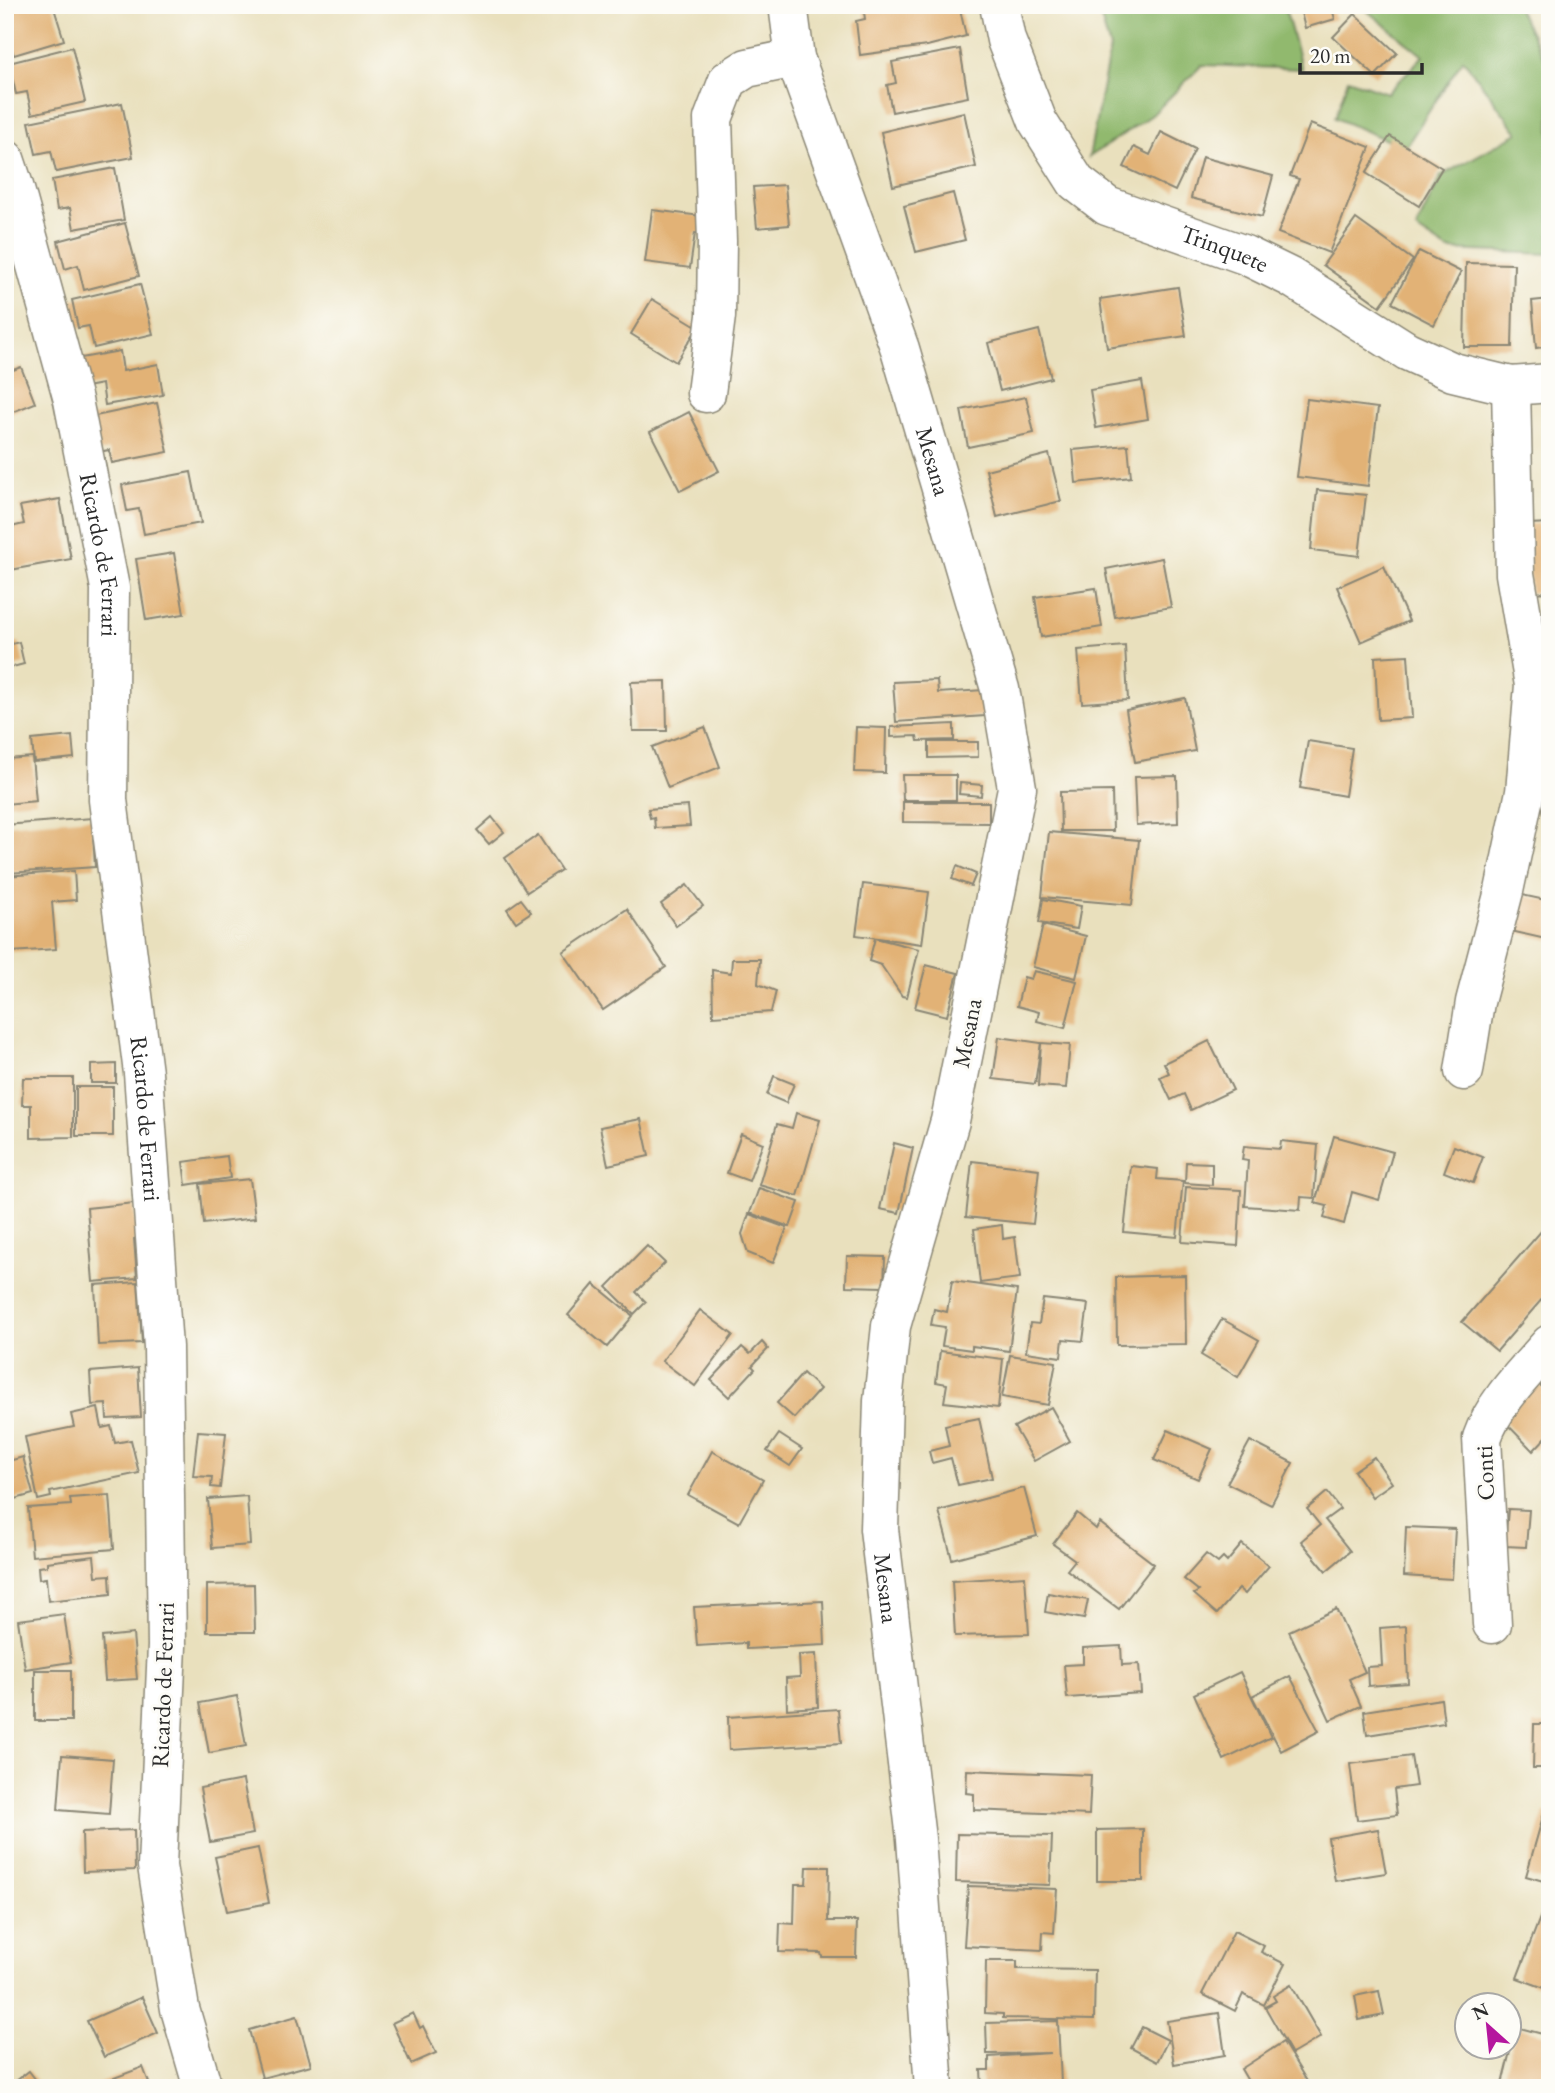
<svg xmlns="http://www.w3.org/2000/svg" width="1555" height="2093" font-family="'EB Garamond',serif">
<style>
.forest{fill:#91b96e;stroke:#5e724c;stroke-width:2}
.building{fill:#e2b276}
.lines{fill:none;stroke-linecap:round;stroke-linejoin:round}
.minor-casing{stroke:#8a8674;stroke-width:41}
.minor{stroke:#fff;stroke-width:38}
.labels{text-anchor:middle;stroke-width:6;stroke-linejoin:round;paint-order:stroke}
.street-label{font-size:24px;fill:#2b2b2b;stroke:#fdfcf7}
</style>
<rect width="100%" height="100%" fill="#fdfcf7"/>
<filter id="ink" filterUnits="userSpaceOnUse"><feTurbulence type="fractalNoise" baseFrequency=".0143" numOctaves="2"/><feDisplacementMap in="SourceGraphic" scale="14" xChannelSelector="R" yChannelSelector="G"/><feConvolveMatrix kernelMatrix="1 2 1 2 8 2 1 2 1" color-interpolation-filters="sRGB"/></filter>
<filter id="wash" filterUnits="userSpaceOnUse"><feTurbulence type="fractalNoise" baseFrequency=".00686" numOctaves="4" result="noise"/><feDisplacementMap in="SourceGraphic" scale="28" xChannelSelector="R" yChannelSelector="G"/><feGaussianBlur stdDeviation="1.57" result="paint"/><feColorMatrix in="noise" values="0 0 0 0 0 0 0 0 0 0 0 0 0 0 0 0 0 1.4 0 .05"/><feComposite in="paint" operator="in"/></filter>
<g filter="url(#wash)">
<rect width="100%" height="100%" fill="#e9e0bd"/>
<g class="forest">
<polygon points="1097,5 1284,5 1302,69 1202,65 1152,115 1089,157 1110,48"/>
<polygon points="1360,5 1519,5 1519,11 1550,69 1550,254 1448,250 1416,229 1441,176 1518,133 1463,59 1405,148 1335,118 1348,79 1387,93 1423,56"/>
</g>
<g id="blocks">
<g class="building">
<polygon points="5,5 53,5 64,40 14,55 5,31"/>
<polygon points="863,5 919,5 919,12 959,5 966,36 927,46 860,55 856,21 865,19"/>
<polygon points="1299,5 1331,5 1335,19 1305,28"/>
<polygon points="1355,14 1397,53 1375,76 1333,37"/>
<polygon points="72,47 85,102 32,114 27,92 16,94 9,63"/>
<polygon points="960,49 968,97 892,112 887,85 896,83 892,62"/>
<polygon points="122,103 133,157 56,172 51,151 36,154 29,122"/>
<polygon points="964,112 976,167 893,186 881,132"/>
<polygon points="1310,124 1370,147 1329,253 1278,233 1299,179 1290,176"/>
<polygon points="1161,132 1195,149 1175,191 1124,167 1134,147 1150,155"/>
<polygon points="1390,136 1442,168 1419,206 1366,173"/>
<polygon points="1202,157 1273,176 1262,217 1191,198"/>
<polygon points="115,168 124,220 74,229 70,208 57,210 52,180"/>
<polygon points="785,185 789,225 757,228 753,187"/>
<polygon points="953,193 965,240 916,252 904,206"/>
<polygon points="652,210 710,217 707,234 695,233 690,268 645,262"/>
<polygon points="1356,219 1413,260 1380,306 1323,265"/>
<polygon points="125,223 139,276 84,290 78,265 65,269 58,241"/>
<polygon points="1419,251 1461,272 1434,325 1392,303"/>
<polygon points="1466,263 1514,264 1512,347 1464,347"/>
<polygon points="140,284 153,334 94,348 89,326 78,328 72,300"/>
<polygon points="1178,287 1186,336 1107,348 1100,299"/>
<polygon points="652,299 698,327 676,362 631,334"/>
<polygon points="1550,299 1550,346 1536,348 1532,301"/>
<polygon points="1039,330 1051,378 1000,391 988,343"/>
<polygon points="120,351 123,371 158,364 163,395 105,405 102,384 86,387 81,358"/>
<polygon points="21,367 35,403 5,415 5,373"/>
<polygon points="1142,381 1148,419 1096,428 1090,390"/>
<polygon points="1026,397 1034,433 968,447 961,410"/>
<polygon points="1307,399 1378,408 1368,486 1297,477"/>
<polygon points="157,403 168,452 112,463 109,450 93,453 86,418"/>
<polygon points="689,412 719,471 680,491 650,432"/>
<polygon points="1128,445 1131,477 1076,483 1073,450"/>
<polygon points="1049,454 1061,501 997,517 986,470"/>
<polygon points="191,472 201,523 144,534 139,509 127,511 122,485"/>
<polygon points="1317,490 1366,495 1359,556 1311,550"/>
<polygon points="60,499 71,559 5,571 5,510 8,509 11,527 24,524 20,506"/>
<polygon points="1550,523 1550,592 1530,593 1528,524"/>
<polygon points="174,553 184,614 146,620 136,559"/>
<polygon points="1162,558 1171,607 1115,617 1106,569"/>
<polygon points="1384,566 1409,621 1361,642 1337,587"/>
<polygon points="1096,588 1102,627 1041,637 1035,597"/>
<polygon points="19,642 24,664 5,669 5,646"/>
<polygon points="1125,646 1128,700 1082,703 1078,650"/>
<polygon points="1408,655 1412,718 1378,720 1375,657"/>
<polygon points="937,680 938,693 984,690 985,716 896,722 893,682"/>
<polygon points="666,681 667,731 633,731 631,682"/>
<polygon points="1185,698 1195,751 1135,762 1126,710"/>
<polygon points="954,724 954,740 918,741 917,736 891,737 891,727"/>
<polygon points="705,727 720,767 668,788 652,747"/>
<polygon points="856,727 886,728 885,773 854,772"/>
<polygon points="72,736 74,758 34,762 32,740"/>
<polygon points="1308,741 1352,748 1345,796 1300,788"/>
<polygon points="929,742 978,742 978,757 929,758"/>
<polygon points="32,757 36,801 5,804 7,759"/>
<polygon points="902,775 956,775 956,800 903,800"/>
<polygon points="1177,776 1178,823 1136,825 1134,777"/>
<polygon points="960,783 982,785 981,796 959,794"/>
<polygon points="1112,791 1113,831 1061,831 1060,792"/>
<polygon points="903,802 989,802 989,823 903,822"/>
<polygon points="688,806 690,826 655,828 654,817 650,818 648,809"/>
<polygon points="492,817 504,832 489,844 477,830"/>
<polygon points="92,818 95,867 8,873 5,825"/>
<polygon points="1049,832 1139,840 1132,905 1042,897"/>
<polygon points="538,835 561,870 527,892 505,858"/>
<polygon points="957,866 976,874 971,886 952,879"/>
<polygon points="74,871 76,900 52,902 56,949 11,952 5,876"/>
<polygon points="863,884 929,892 922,944 856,935"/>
<polygon points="687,885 703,906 676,926 661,904"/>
<polygon points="1513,893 1550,901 1550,940 1502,929"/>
<polygon points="521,899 531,912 516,922 507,909"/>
<polygon points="1043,899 1081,906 1077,929 1039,923"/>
<polygon points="627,909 666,967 603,1010 563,952"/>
<polygon points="1043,925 1086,936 1076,978 1033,967"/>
<polygon points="875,938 919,949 907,997 902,996 881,965 869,961"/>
<polygon points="732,959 760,959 758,984 776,991 771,1012 713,1016 712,970 731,973"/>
<polygon points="926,965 958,973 947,1016 915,1008"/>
<polygon points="1034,971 1077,981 1065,1028 1037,1021 1039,1012 1017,1006 1024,977 1031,979"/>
<polygon points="999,1037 1041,1043 1035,1084 993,1079"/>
<polygon points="1209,1041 1233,1090 1191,1110 1184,1094 1171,1100 1160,1077 1169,1073 1164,1063"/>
<polygon points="1041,1043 1070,1045 1066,1088 1038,1086"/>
<polygon points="116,1064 116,1083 91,1083 91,1065"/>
<polygon points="774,1076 794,1084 786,1103 767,1095"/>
<polygon points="23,1078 73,1078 73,1137 31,1138 31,1105 22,1105"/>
<rect x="76" y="1087" width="37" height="49"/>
<polygon points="796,1113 820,1120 798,1196 759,1185 777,1124 792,1128"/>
<polygon points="641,1119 649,1156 608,1165 600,1127"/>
<polygon points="741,1134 763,1143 749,1181 727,1173"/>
<polygon points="1334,1136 1393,1152 1379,1200 1352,1192 1344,1224 1324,1218 1327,1206 1315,1203"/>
<polygon points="1281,1141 1318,1145 1314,1198 1301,1197 1300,1210 1245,1206 1248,1161 1242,1160 1244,1146 1280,1149"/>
<polygon points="894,1143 913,1148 899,1213 880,1209"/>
<polygon points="1454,1146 1483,1157 1473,1183 1444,1172"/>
<polygon points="227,1156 230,1178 186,1185 183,1162"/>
<polygon points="972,1161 1039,1169 1033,1224 966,1217"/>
<polygon points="1186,1162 1212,1163 1212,1185 1185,1183"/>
<polygon points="1131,1166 1158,1169 1157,1179 1183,1181 1177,1237 1124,1232"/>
<polygon points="250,1179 255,1218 204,1224 200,1184"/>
<polygon points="1186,1187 1241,1190 1238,1246 1182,1242"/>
<polygon points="759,1188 799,1202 790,1227 750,1213"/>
<polygon points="134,1203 137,1238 134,1239 137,1278 93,1282 87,1208"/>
<polygon points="749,1214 787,1228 773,1263 748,1253 742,1234"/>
<polygon points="1550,1221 1550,1290 1497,1351 1462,1322"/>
<polygon points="1002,1225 1003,1239 1015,1237 1020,1278 980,1283 974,1229"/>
<polygon points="647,1246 665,1263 636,1292 646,1302 634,1314 607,1287"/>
<polygon points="847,1256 885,1257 884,1287 846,1286"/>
<polygon points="1185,1275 1186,1344 1117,1345 1116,1277"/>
<polygon points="952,1281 1017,1290 1009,1351 972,1346 972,1350 942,1346 945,1327 931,1325 934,1309 947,1312"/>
<polygon points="138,1282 142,1343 98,1345 95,1285"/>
<polygon points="594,1284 633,1316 607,1347 568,1315"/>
<polygon points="1043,1299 1088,1304 1083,1341 1063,1339 1061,1357 1026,1352 1030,1323 1039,1324"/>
<polygon points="700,1310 733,1335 695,1386 662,1361"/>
<polygon points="1222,1319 1259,1340 1238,1377 1201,1355"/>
<polygon points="762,1342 768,1349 752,1366 755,1369 729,1397 711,1380 742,1347 750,1354"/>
<polygon points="940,1351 1003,1359 998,1408 944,1402 947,1384 936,1382"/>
<polygon points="1010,1355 1056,1362 1048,1405 1002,1397"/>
<polygon points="138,1368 141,1417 107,1419 106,1404 92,1405 90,1372"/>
<polygon points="803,1373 820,1389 794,1418 777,1403"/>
<polygon points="1538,1383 1550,1395 1550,1433 1533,1451 1503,1420"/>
<polygon points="1051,1407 1070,1441 1034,1461 1014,1427"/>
<polygon points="98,1408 102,1428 111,1426 115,1443 131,1440 139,1473 50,1492 51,1497 38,1500 25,1437 74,1427 71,1414"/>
<polygon points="979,1418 992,1478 958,1485 951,1458 932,1463 929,1451 949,1446 945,1425"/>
<polygon points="1168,1430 1212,1449 1198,1479 1154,1460"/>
<polygon points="198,1431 226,1433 220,1488 211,1487 212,1477 193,1476"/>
<polygon points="779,1434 802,1449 790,1466 767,1451"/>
<polygon points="1250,1441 1293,1463 1271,1505 1227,1483"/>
<polygon points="712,1451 763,1480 739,1523 688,1495"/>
<polygon points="23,1457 33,1494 5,1502 5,1462"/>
<polygon points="1374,1457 1392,1483 1372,1497 1354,1471"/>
<polygon points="1024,1488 1037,1536 952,1559 939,1511"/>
<polygon points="1327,1492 1340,1509 1325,1520 1350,1551 1326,1571 1301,1541 1320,1525 1307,1509"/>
<polygon points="110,1495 114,1549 32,1556 28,1508 71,1505 70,1498"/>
<polygon points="247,1496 250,1545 212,1548 208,1499"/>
<polygon points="1508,1509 1529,1510 1526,1547 1505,1546"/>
<polygon points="1077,1513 1096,1529 1100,1523 1154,1564 1119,1609 1067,1570 1075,1560 1053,1544"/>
<polygon points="1406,1527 1455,1529 1452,1579 1404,1576"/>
<polygon points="1242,1544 1269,1566 1245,1594 1239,1589 1217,1614 1194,1594 1199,1591 1184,1579 1206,1554 1218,1563 1223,1558 1227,1562"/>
<polygon points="94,1556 96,1576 110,1575 111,1594 48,1601 46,1578 39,1579 38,1567 47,1566 47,1562"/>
<polygon points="1025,1576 1029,1634 955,1636 952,1581"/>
<polygon points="254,1584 255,1632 207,1632 207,1585"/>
<polygon points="1048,1593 1088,1600 1084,1619 1045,1612"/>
<polygon points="823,1601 825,1645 746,1649 746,1643 697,1646 694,1607"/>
<polygon points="1336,1609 1365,1672 1349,1679 1361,1706 1330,1720 1289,1631"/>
<polygon points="64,1614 71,1662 25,1669 18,1620"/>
<polygon points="1406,1626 1408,1683 1368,1686 1367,1667 1382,1666 1380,1628"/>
<polygon points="133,1634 137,1679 105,1681 102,1637"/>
<polygon points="1121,1646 1122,1665 1139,1664 1141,1693 1067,1698 1064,1665 1083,1664 1083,1648"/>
<polygon points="816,1654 818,1707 787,1709 786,1678 800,1677 799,1655"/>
<rect x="35" y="1670" width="36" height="51"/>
<polygon points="1240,1672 1271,1737 1224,1760 1194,1694"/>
<polygon points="1290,1676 1319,1731 1281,1751 1252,1696"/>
<polygon points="237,1696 246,1746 209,1753 200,1703"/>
<polygon points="1441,1699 1444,1723 1367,1735 1364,1711"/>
<polygon points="838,1709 841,1743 729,1750 728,1717"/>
<polygon points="1534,1724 1550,1724 1550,1768 1533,1768"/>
<polygon points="62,1755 113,1759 109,1814 58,1810"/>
<polygon points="1411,1756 1416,1786 1394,1789 1397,1815 1357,1820 1350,1764"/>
<polygon points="967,1770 1091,1775 1089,1815 974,1810 974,1794 966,1793"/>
<polygon points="243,1780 253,1834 210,1842 200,1788"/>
<polygon points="1544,1813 1550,1814 1550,1883 1526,1876"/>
<polygon points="1143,1829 1143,1881 1097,1881 1097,1830"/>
<polygon points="1378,1829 1386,1873 1335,1881 1328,1838"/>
<polygon points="134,1830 135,1870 83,1872 82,1832"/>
<polygon points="957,1834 1052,1836 1050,1885 956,1882"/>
<polygon points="258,1848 269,1903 227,1911 215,1857"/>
<polygon points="807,1867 829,1867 828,1921 857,1921 856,1957 822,1957 821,1953 779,1952 780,1923 794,1924 795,1884 806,1884"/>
<polygon points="968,1886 1057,1889 1054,1933 1043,1932 1042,1950 964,1946"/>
<polygon points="1541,1915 1550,1918 1550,1990 1517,1978"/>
<polygon points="1234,1931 1264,1946 1261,1952 1285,1964 1264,2005 1243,1994 1235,2011 1202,1994"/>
<polygon points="986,1961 1017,1961 1017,1969 1095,1970 1094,2020 1003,2018 1003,2014 985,2013"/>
<polygon points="1291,1985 1321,2037 1292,2054 1265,2007 1276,2001 1273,1996"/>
<polygon points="1379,1991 1384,2015 1359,2020 1355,1996"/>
<polygon points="142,1997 158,2033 104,2057 87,2021"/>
<polygon points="413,2013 420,2028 423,2026 436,2053 411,2064 392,2023"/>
<polygon points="1219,2013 1225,2055 1174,2064 1167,2021"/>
<polygon points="297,2016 311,2065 262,2078 249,2030"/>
<polygon points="1058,2021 1061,2083 1064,2083 1064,2088 1029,2088 1029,2084 1027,2084 1027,2088 982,2088 981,2070 989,2070 989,2057 1051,2053 987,2054 986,2023"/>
<polygon points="1142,2027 1168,2040 1157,2062 1131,2048"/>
<polygon points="1516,2027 1550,2036 1550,2088 1518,2088 1502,2084"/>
<polygon points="1283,2042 1308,2083 1301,2088 1252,2088 1241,2069"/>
<polygon points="143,2067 151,2088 99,2088 98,2084"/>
<polygon points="29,2071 42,2088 7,2088"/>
</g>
</g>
</g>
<g filter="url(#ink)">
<use href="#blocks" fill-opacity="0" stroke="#8a8674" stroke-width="2"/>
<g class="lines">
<defs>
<g id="minor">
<path id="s1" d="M791,5L789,12L795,58L900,349L1000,689L1017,788L950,1121L891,1326L883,1401L879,1529L916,1839L934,2088"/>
<path id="s2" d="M999,5L1006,40L1038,122L1076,182L1107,206L1245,255L1290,277L1407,351L1453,372L1511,386L1550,383"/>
<path id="s3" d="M5,159L14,186L73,400L110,588L108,800L143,1073L163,1347L167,1646L157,1866L180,2009L203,2088"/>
<polyline points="706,393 716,316 717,241 713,119 728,80 747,68 795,58"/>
<polyline points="1464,1071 1475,1002 1504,891 1525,792 1534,685 1515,574 1511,386"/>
<path d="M1492,1624L1482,1438C1495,1401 1525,1373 1550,1344"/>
</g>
</defs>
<use href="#minor" class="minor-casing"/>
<use href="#minor" class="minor"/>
</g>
</g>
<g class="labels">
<g class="street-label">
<text dy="8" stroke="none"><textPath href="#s2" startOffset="359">Trinquete</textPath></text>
<text dy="8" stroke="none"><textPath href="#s1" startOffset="480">Mesana</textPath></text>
<text dy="8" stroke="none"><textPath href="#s3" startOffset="408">Ricardo de Ferrari</textPath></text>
<text transform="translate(967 1033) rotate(-79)" y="8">Mesana</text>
<text dy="8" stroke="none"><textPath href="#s3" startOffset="975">Ricardo de Ferrari</textPath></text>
<text transform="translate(1485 1473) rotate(-92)" y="8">Conti</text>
<text dy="8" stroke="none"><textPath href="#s1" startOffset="1634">Mesana</textPath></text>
<text transform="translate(163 1685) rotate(-88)" y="8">Ricardo de Ferrari</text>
</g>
</g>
<rect width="1555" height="2093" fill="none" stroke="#fdfcf7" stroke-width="28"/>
<g transform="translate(1488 2026) rotate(333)"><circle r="33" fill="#fdfcf7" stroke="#a9a8a5" stroke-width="2"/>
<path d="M0-5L12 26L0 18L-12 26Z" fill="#b5179e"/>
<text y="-10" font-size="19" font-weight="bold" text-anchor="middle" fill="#2b2b2b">N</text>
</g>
<path d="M1300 63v10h122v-10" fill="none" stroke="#2b2b2b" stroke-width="3.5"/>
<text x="1310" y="63" font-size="21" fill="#2b2b2b" stroke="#fdfcf7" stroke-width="5" paint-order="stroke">20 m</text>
</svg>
